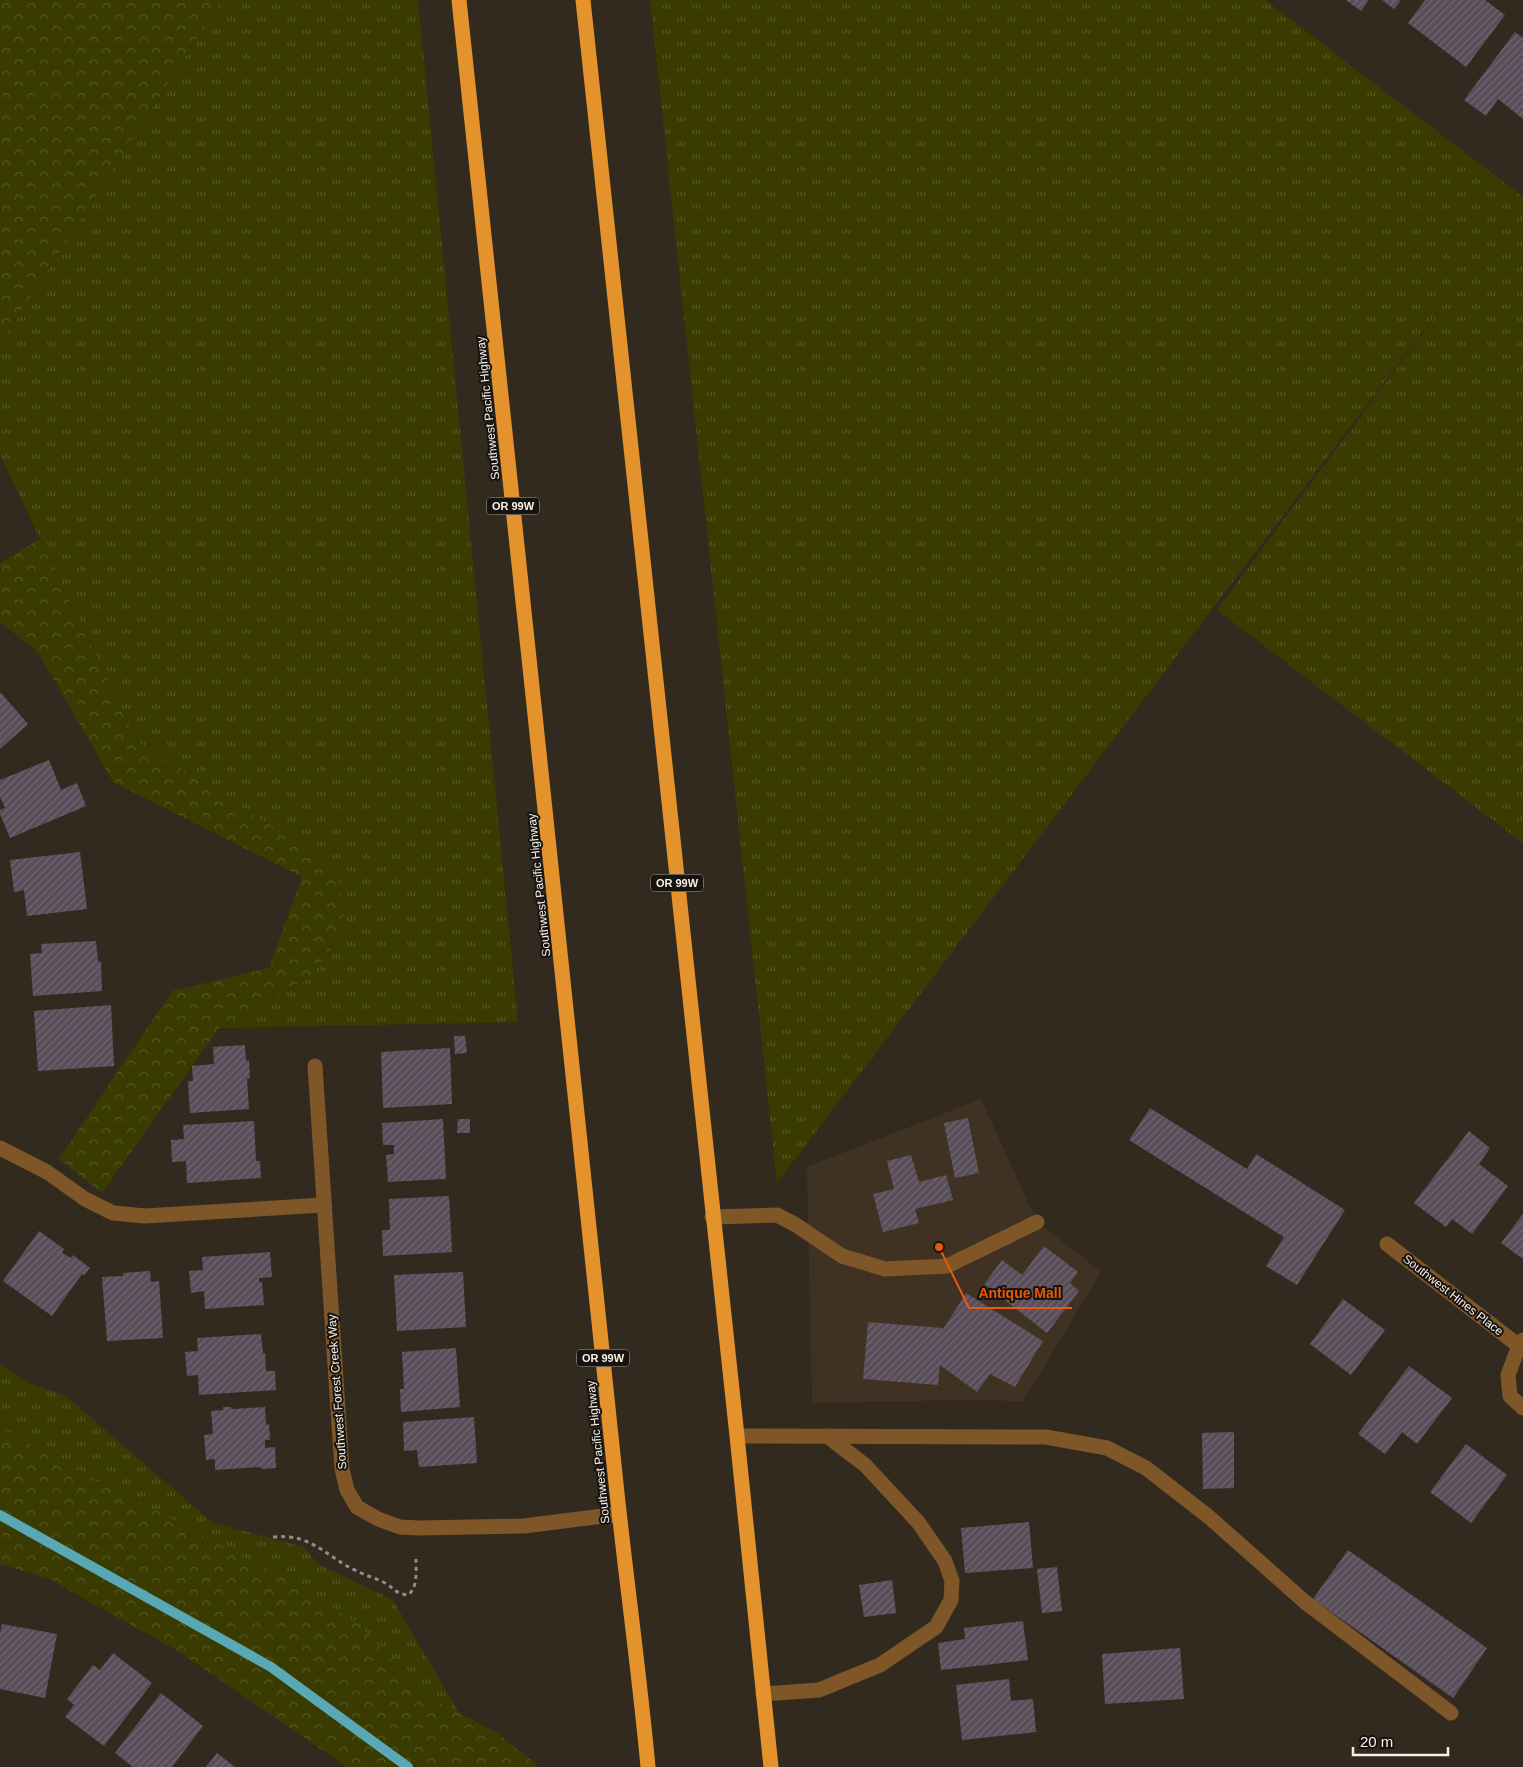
<svg xmlns="http://www.w3.org/2000/svg" width="1523" height="1767" font-family="Arial,sans-serif">
<style>
.built{fill:#403222}
.grass{fill:url(#grass-tufts)}
.forest{fill:url(#forest-crowns)}
.lines{fill:none;stroke-linecap:round;stroke-linejoin:round}
.stream{stroke:#58a8b6;stroke-width:10}
.building{fill:url(#building-hatch)}
.path{stroke:#968e85;stroke-width:3;stroke-dasharray:4 4;stroke-linecap:butt}
.minor{stroke:#7f5628;stroke-width:15}
.highway{stroke:#e4922c;stroke-width:15}
.labels{text-anchor:middle;stroke-width:4;stroke-linejoin:round;paint-order:stroke}
.shield{fill:#17130f;stroke:#b4aea8;stroke-width:1}
.shield-label{font-size:11px;font-weight:bold;fill:#f7f1ea}
.street-label{font-size:12px;fill:#f7f1ea;stroke:#17130f}
.leader{fill:none;stroke:#e8590c;stroke-width:2}
.callout-dot{fill:#e8590c;stroke:#17130f;stroke-width:2}
.callout-label{font-size:14px;text-anchor:middle;font-weight:bold;fill:#e8590c;stroke:#17130f;stroke-width:4;stroke-linejoin:round;paint-order:stroke}
</style>
<defs>
<pattern id="grass-tufts" width="24" height="20" patternUnits="userSpaceOnUse" patternTransform="scale(1.25)"><rect width="24" height="20" fill="#393b00"/><path d="M3 7l-1-3M5 7V3M7 7l1-3M15 17l-1-3M17 17v-4M19 17l1-3" fill="none" stroke="#565825"/></pattern>
<pattern id="forest-crowns" width="20" height="18" patternUnits="userSpaceOnUse" patternTransform="scale(1.25)"><rect width="20" height="18" fill="#393b00"/><path d="M2 6a3 3 0 1 1 6 0M12 15a3 3 0 1 1 6 0" fill="none" stroke="#565825"/></pattern>
<pattern id="building-hatch" width="6" height="6" patternUnits="userSpaceOnUse" patternTransform="scale(1.25)"><rect width="6" height="6" fill="#584d59"/><path d="M-1 1l2-2M0 6l6-6M5 7l2-2" fill="none" stroke="#716771"/></pattern>
</defs>
<rect width="100%" height="100%" fill="#332a1f"/>
<polygon class="built" points="981,1099 1037,1222 1101,1272 1023,1401 961,1400 812,1403 807,1167"/>
<g class="grass">
<polygon points="222,0 418,0 518,1022 219,1028 310,978 337,868 137,741 0,455 0,345"/>
<polygon points="650,0 1265,0 1523,197 1523,843 1217,610 1464,277 777,1183"/>
<polygon points="0,1365 32,1384 66,1396 213,1523 304,1547 318,1564 393,1600 459,1713 419,1692 360,1625 297,1586 0,1428"/>
</g>
<g class="forest">
<polygon points="0,0 222,0 0,345"/>
<polygon points="40,539 137,741 337,868 346,927 309,978 219,1028 102,1193 59,1159 172,991 269,968 302,877 113,782 38,652 0,622 0,563"/>
<polygon points="0,1428 298,1586 360,1625 419,1692 498,1733 539,1767 347,1767 178,1651 49,1579 0,1564"/>
</g>
<g class="lines">
<polyline class="stream" points="0,1515 271,1667 408,1767"/>
</g>
<g class="building">
<polygon points="1346,0 1369,0 1361,11"/>
<polygon points="1382,0 1401,0 1394,9"/>
<polygon points="1425,0 1485,0 1505,15 1466,67 1408,23"/>
<polygon points="1515,32 1523,38 1523,119 1498,99 1486,116 1464,100"/>
<polygon points="0,692 28,724 0,749"/>
<polygon points="49,760 61,790 77,783 86,806 10,838 0,814 0,810 5,808 0,797 0,780"/>
<polygon points="80,852 87,909 27,916 24,890 14,892 10,860"/>
<polygon points="96,941 98,962 101,961 102,991 33,996 30,954 42,953 41,944"/>
<polygon points="111,1005 114,1066 38,1071 34,1011"/>
<polygon points="454,1036 465,1036 467,1053 455,1054"/>
<polygon points="245,1045 246,1061 249,1060 250,1078 247,1079 249,1109 190,1113 188,1081 193,1081 192,1066 214,1064 213,1047"/>
<polygon points="450,1048 452,1104 383,1108 381,1052"/>
<polygon points="1150,1108 1247,1169 1256,1154 1345,1210 1297,1285 1266,1266 1284,1237 1129,1140"/>
<polygon points="968,1118 979,1173 955,1178 944,1123"/>
<polygon points="443,1119 446,1179 388,1182 386,1155 394,1154 394,1145 383,1145 382,1123"/>
<polygon points="458,1119 470,1119 470,1133 457,1133"/>
<polygon points="254,1121 256,1161 260,1161 261,1178 187,1183 186,1161 172,1162 171,1140 184,1139 183,1125"/>
<polygon points="1469,1131 1490,1148 1479,1164 1508,1186 1472,1234 1452,1219 1446,1227 1414,1203"/>
<polygon points="911,1155 919,1182 946,1175 953,1200 915,1209 919,1223 883,1232 873,1194 894,1189 887,1161"/>
<polygon points="449,1196 452,1252 383,1256 382,1230 390,1230 389,1199"/>
<polygon points="1523,1214 1523,1259 1501,1243"/>
<polygon points="39,1231 64,1249 62,1252 64,1254 71,1258 73,1255 90,1268 84,1275 82,1274 52,1316 3,1281"/>
<polygon points="1044,1246 1078,1272 1070,1283 1079,1291 1047,1333 984,1284 1002,1260 1022,1275"/>
<polygon points="270,1252 272,1277 259,1278 259,1282 262,1282 264,1305 205,1309 204,1291 191,1293 189,1271 203,1270 202,1257"/>
<polygon points="150,1271 151,1282 159,1281 163,1338 107,1341 102,1277 123,1276 123,1273"/>
<polygon points="463,1272 466,1327 397,1331 394,1275"/>
<polygon points="966,1293 1043,1341 1015,1387 990,1374 977,1392 940,1365 938,1385 863,1379 868,1322 943,1328 942,1331"/>
<polygon points="1343,1299 1385,1330 1351,1375 1310,1344"/>
<polygon points="261,1334 263,1353 265,1353 266,1371 275,1371 276,1390 199,1395 198,1375 187,1376 185,1352 198,1351 197,1338"/>
<polygon points="456,1348 460,1407 401,1412 400,1389 404,1389 402,1352"/>
<polygon points="1409,1366 1452,1398 1417,1444 1402,1432 1385,1454 1358,1434"/>
<polygon points="223,1407 231,1407 232,1409 265,1407 266,1425 269,1424 270,1440 265,1440 265,1448 275,1447 276,1468 261,1469 261,1467 215,1470 215,1459 206,1460 204,1435 213,1434 211,1411 223,1410"/>
<polygon points="474,1417 477,1463 419,1467 417,1450 404,1451 403,1422"/>
<polygon points="1234,1432 1234,1488 1203,1489 1202,1433"/>
<polygon points="1466,1444 1507,1475 1471,1523 1430,1492"/>
<polygon points="1029,1522 1033,1568 965,1573 961,1528"/>
<polygon points="1348,1550 1487,1648 1453,1698 1313,1599"/>
<polygon points="1057,1567 1062,1611 1042,1613 1037,1569"/>
<polygon points="892,1580 896,1613 864,1617 859,1585"/>
<polygon points="1023,1621 1028,1660 941,1670 938,1643 965,1639 964,1628"/>
<polygon points="2,1624 57,1634 45,1698 0,1689 0,1633"/>
<polygon points="1180,1648 1184,1699 1105,1704 1102,1654"/>
<polygon points="113,1653 152,1683 104,1746 65,1717 74,1705 67,1699 93,1665 100,1670"/>
<polygon points="1009,1679 1011,1701 1033,1699 1036,1732 962,1740 956,1685"/>
<polygon points="161,1693 203,1726 172,1767 133,1767 115,1753"/>
<polygon points="217,1753 235,1767 206,1767"/>
</g>
<g class="lines">
<path class="path" d="M273,1537C313,1533 325,1557 357,1571C366,1576 376,1578 385,1583C395,1589 396,1594 408,1595C418,1588 416,1570 416,1559"/>
<g class="minor">
<polyline points="315,1066 342,1469 347,1490 357,1507 378,1519 400,1527 419,1528 524,1526 619,1514"/>
<polyline points="0,1148 47,1172 85,1199 113,1213 145,1216 323,1205"/>
<polyline points="712,1217 777,1215 796,1225 842,1256 885,1269 947,1266 1037,1222"/>
<polyline points="1387,1244 1519,1346"/>
<polyline points="1523,1340 1519,1346 1508,1375 1510,1396 1523,1408"/>
<polyline points="737,1436 1046,1437 1107,1448 1146,1468 1209,1517 1305,1602 1451,1713"/>
<polyline points="763,1694 819,1690 880,1665 936,1627 951,1600 952,1581 945,1561 918,1522 865,1465 827,1436"/>
</g>
<g class="highway">
<path d="M459,0C511,491 564,983 615,1474C625,1572 639,1669 648,1767"/>
<polyline points="583,0 737,1436 771,1767"/>
</g>
</g>
<g class="labels">
<g class="shield">
<rect x="487" y="497.5" width="52" height="17" rx="4"/>
<rect x="651" y="874.5" width="52" height="17" rx="4"/>
<rect x="577" y="1349.5" width="52" height="17" rx="4"/>
</g>
<g class="shield-label">
<text x="513" y="510">OR 99W</text>
<text x="677" y="887">OR 99W</text>
<text x="603" y="1362">OR 99W</text>
</g>
<g class="street-label">
<text transform="translate(488 408) rotate(-96)" y="4">Southwest Pacific Highway</text>
<text transform="translate(539 885) rotate(-96)" y="4">Southwest Pacific Highway</text>
<text transform="translate(1453 1295) rotate(38)" y="4">Southwest Hines Place</text>
<text transform="translate(337 1392) rotate(-94)" y="4">Southwest Forest Creek Way</text>
<text transform="translate(598 1452) rotate(-96)" y="4">Southwest Pacific Highway</text>
</g>
</g>
<path class="leader" d="M939 1247L969 1308H1072"/>
<circle class="callout-dot" cx="939" cy="1247" r="5"/>
<g class="callout-label">
<text x="1020" y="1298">Antique Mall</text>
</g>
<path d="M1353 1747v8h95v-8" fill="none" stroke="#f7f1ea" stroke-width="2.5"/>
<text x="1360" y="1747" font-size="15" fill="#f7f1ea" stroke="#17130f" stroke-width="4" paint-order="stroke">20 m</text>
</svg>
